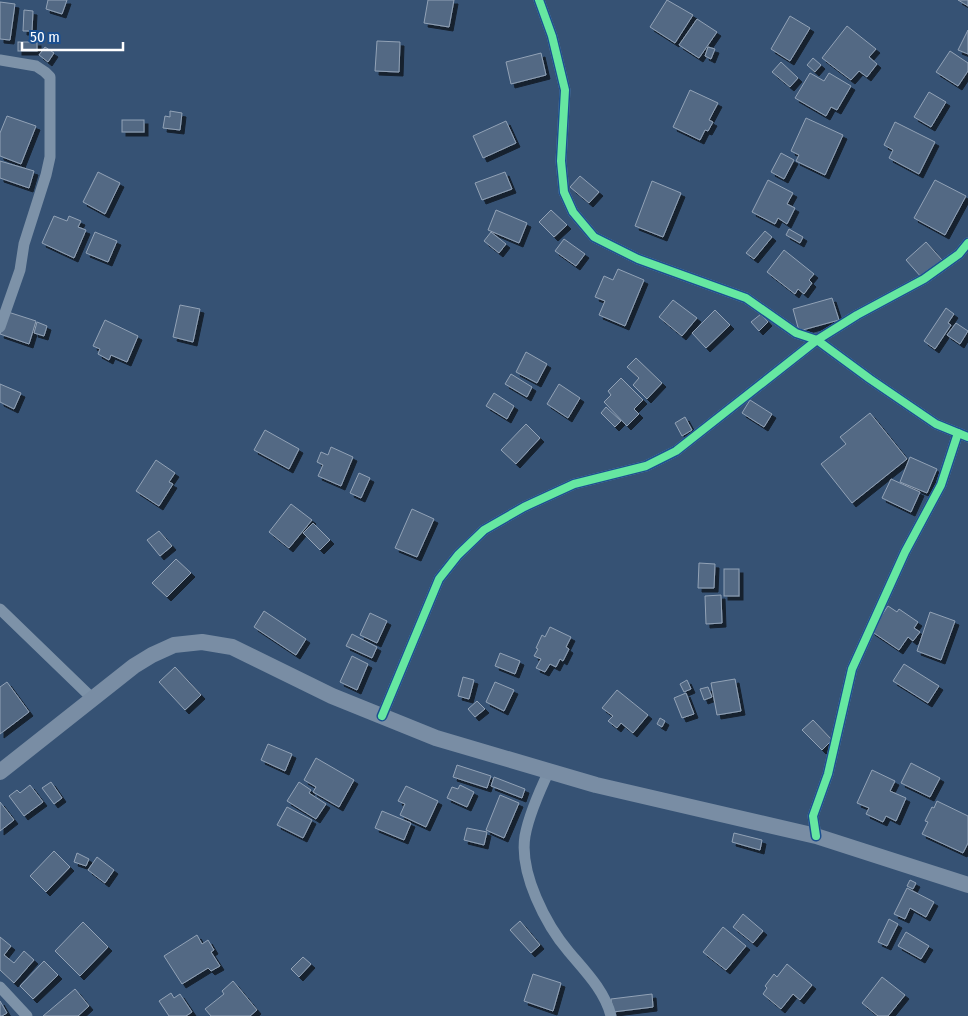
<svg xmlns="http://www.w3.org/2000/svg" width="968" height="1016" font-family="'Fira Sans Condensed',sans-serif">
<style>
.building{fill:#526984;stroke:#92a2b6;filter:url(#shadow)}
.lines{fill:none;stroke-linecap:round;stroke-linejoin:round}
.street{stroke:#7d92a8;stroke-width:11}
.secondary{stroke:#798da4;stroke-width:16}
.cycleway-casing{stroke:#1b4f8f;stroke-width:11}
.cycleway{stroke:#66e7a1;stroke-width:8}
</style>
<defs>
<filter id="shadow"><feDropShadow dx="4" dy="4" stdDeviation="0" flood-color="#0009"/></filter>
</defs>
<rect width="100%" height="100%" fill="#365274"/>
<g class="building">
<polygon points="48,0 67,0 62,14 46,9"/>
<polygon points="428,0 454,0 449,27 424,23"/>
<polygon points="667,0 693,15 675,43 650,27"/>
<polygon points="958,0 968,0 968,6"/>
<polygon points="0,2 15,4 10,40 0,39"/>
<polygon points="24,10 33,11 32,31 23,31"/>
<polygon points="790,16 810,28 790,61 771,49"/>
<polygon points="697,19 717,32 699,58 679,45"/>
<polygon points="847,26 876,49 869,57 877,64 867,77 859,71 851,80 822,58"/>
<polygon points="968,30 968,54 958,50"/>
<polygon points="377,41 400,42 399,72 375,71"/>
<rect x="18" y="42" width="19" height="9"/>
<polygon points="45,47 54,53 48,62 39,55"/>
<polygon points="708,47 715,49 711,59 705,56"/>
<polygon points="950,51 968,63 968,71 958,86 936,72"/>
<polygon points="541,53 546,75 511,84 506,62"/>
<polygon points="813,58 821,65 815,72 807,65"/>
<polygon points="781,62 798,78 790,87 772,72"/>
<polygon points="810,73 824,81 829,73 851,86 837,110 831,107 826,116 795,98"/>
<polygon points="690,90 718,103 709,120 713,122 708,131 705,130 700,140 673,127"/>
<polygon points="929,92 946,102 931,127 914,117"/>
<polygon points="170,111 182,113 180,130 163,128 165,116 170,117"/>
<polygon points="7,116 36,126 21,164 0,156 0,133"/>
<polygon points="806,118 843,135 825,175 796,161 799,155 791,151"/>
<rect x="122" y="120" width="22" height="12"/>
<polygon points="506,121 516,143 483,158 473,136"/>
<polygon points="895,122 935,142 919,174 889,158 893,150 884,145"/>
<polygon points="781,153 794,160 784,179 771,172"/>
<polygon points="0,161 34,171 29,188 0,178"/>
<polygon points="98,172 120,183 105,214 83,202"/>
<polygon points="505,172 512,189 482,200 475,183"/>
<polygon points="580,176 599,192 589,203 570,187"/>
<polygon points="768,180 793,193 787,204 795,208 787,224 778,218 775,224 752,212"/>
<polygon points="935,180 966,196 945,235 914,218"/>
<polygon points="652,181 681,193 663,237 635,226"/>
<polygon points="496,210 527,223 519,243 488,230"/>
<polygon points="551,210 567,225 554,237 539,222"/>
<polygon points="54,216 67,221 69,216 81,221 78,227 86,230 74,258 42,243"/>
<polygon points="789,229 803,237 800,243 786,235"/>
<polygon points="765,231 772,237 754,259 746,253"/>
<polygon points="95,232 117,241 108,262 86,253"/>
<polygon points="491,232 506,244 499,253 484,241"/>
<polygon points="564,239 585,254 576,266 555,251"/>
<polygon points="926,242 942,260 922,278 906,260"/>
<polygon points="784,250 814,274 809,280 812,283 804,294 798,289 795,294 767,272"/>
<polygon points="618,269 644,280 625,326 599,315 605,301 595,297 604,276 613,280"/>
<polygon points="832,298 839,320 799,331 793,309"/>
<polygon points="673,300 697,318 682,336 659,317"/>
<polygon points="180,305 200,309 193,342 173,337"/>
<polygon points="946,308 954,314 948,323 951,325 935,349 924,341"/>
<polygon points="715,310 730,325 706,348 692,333"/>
<polygon points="8,312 36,321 29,344 0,334"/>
<polygon points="761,314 768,322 759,331 751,322"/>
<polygon points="105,320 138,336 127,362 111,355 109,360 98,354 100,349 93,346"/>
<polygon points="37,322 47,326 44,336 34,333"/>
<polygon points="956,323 968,331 960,344 947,335"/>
<polygon points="526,352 547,364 537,383 516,372"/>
<polygon points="636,358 662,383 647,399 633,385 639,378 627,367"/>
<polygon points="511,374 532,387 527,397 505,384"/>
<polygon points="621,378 643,400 634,409 639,414 627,426 604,402 611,395 608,391"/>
<polygon points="0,384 21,393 14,409 0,402"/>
<polygon points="559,384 580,398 568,418 547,404"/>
<polygon points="494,393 514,406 507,419 486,406"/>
<polygon points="750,400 772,414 764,427 742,413"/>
<polygon points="606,407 621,421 615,427 601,413"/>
<polygon points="870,413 907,459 852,503 821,464 846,444 840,437"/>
<polygon points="685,417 692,430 682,436 675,423"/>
<polygon points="526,424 540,438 516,464 501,450"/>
<polygon points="265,430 299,449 289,469 254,450"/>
<polygon points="331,447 353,457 341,486 318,476 323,465 317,462 321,452 328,455"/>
<polygon points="910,457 937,469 927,493 900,482"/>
<polygon points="156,460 175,473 169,482 173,484 159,506 136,491"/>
<polygon points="359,473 370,478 361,498 350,493"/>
<polygon points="891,479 920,492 911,512 882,498"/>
<polygon points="291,504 312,520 289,548 269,532"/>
<polygon points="412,509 434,519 417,557 395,548"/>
<polygon points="313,523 330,540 320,550 303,533"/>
<polygon points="159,531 172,546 160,556 147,540"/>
<polygon points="176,559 191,573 167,597 152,583"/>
<polygon points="699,563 715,564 714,588 698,588"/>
<rect x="724" y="569" width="15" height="27"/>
<polygon points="721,595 722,623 706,624 705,596"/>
<polygon points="888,606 897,612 899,609 918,622 914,628 920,632 913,641 908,637 899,650 871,631"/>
<polygon points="264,611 306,639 296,655 254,627"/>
<polygon points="930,612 955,621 941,660 917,651"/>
<polygon points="370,613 387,621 377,643 360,635"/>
<polygon points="550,627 571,637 566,647 569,649 563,661 560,659 556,667 550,664 545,672 536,668 541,659 534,656 538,649 536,648 542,635 545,637"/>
<polygon points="352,634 377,647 372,658 346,646"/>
<polygon points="500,653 520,661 515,674 495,666"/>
<polygon points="352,656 368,664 357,690 340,682"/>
<polygon points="904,664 939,686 928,703 893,681"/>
<polygon points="175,667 201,695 185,710 159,682"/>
<polygon points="463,677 474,680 469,699 458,696"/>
<polygon points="735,679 741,711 717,715 711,683"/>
<polygon points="687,680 691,689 684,692 680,684"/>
<polygon points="7,682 29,712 0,734 0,687"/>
<polygon points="495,682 514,690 504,711 486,702"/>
<polygon points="708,687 712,697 704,700 700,689"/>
<polygon points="617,690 648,715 633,733 621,723 617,728 608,721 613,716 602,708"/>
<polygon points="686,693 694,714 682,718 674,698"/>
<polygon points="477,701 485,709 475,717 468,709"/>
<polygon points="660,718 665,721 662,727 657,724"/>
<polygon points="813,720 832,740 822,750 802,730"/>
<polygon points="268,744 292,754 285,771 261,760"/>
<polygon points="316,758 354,780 339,807 313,792 316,787 304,780"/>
<polygon points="911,763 940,778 930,797 901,783"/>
<polygon points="457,765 491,776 487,788 453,777"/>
<polygon points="872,770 895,781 890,791 906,798 896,821 886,816 883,822 866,814 869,808 857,803"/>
<polygon points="494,777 525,789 522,798 491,786"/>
<polygon points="51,782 62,798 54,804 42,788"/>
<polygon points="299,782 311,790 309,793 326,804 316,819 287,801"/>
<polygon points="30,785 43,802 24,816 9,796 17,790 20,793"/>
<polygon points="460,785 474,792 467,807 447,798 452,787 458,789"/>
<polygon points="406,786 438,801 426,827 400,815 405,804 398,801"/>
<polygon points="500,795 519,803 504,838 486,830"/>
<polygon points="937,801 968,816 968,843 963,853 922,834 928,822 925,821 932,807 934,808"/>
<polygon points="0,802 14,820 0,831"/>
<polygon points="287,807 312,820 303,838 277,825"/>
<polygon points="382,811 411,823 404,840 375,828"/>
<polygon points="467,828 487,832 484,845 464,840"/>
<polygon points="734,833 762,840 760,850 732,842"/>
<polygon points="54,851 70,867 46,892 30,876"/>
<polygon points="77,853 89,859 86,866 74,862"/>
<polygon points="97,857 114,870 105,883 88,870"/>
<polygon points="910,880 916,883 913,889 907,886"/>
<polygon points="907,888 934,902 926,917 910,908 905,919 894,914"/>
<polygon points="743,914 763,931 753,943 733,927"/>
<polygon points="889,919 898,924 887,946 878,942"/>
<polygon points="520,921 540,945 531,953 510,930"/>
<polygon points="83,922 108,947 80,976 55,951"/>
<polygon points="723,927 746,946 726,970 703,952"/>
<polygon points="906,932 929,946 921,959 898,946"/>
<polygon points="197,935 202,944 208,940 214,950 211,952 220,966 211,971 208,968 182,984 164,956"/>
<polygon points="0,937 11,946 4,955 14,963 24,951 34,960 14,983 0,970"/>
<polygon points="303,957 311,964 299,977 291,969"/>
<polygon points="44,961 58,975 33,999 20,986"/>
<polygon points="787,964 812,985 800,1000 793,994 781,1009 763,994 767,988 765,986 774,974 777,977"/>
<polygon points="533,974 561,983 553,1011 524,1001"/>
<polygon points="882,977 905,995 888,1016 878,1016 862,1003"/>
<polygon points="233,981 257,1010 250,1016 211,1016 205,1009 224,994 222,991"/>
<polygon points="75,989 89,1006 78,1016 43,1016"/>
<polygon points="171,993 174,998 180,994 192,1012 186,1016 169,1016 159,1001"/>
<polygon points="652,994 653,1007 613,1012 611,999"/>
<polygon points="0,1001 7,1013 2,1016 0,1016"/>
</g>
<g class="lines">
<g class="street">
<polyline points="539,0 552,36 565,90 561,161 564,192 573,212 594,237 638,259 746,298 796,333 817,340 870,379 936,424 968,437"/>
<polyline points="0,60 36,66 45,72 50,77 50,157 46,175 24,244 20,270 0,327"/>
<polyline points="0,609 93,699"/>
<polyline points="382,716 439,579 458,555 484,530 524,507 574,484 646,466 676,451 817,340 857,315 924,279 959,254 968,243"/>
<path d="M549,771C539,792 529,814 525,836C519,873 546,925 569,952C585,971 605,991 611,1016"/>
<polyline points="816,836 813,816 828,774 852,669 905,552 941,485 958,433"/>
<polyline points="0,987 27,1016"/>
</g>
<polyline class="secondary" points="0,772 134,666 152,655 174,645 202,642 232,647 332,696 436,738 596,785 816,836 968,885"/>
<defs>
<g id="cycleway">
<polyline points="539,0 552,36 565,90 561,161 564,192 573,212 594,237 638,259 746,298 796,333 817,340 870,379 936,424 968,437"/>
<polyline points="382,716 439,579 458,555 484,530 524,507 574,484 646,466 676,451 817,340 857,315 924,279 959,254 968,243"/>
<polyline points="816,836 813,816 828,774 852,669 905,552 941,485 958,433"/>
</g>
</defs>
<use href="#cycleway" class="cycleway-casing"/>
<use href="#cycleway" class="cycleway"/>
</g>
<path d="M22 42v8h101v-8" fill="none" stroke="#ffffff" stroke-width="2.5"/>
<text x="30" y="42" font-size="15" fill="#ffffff" stroke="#1b4f8f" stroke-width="4" paint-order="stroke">50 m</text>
</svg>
